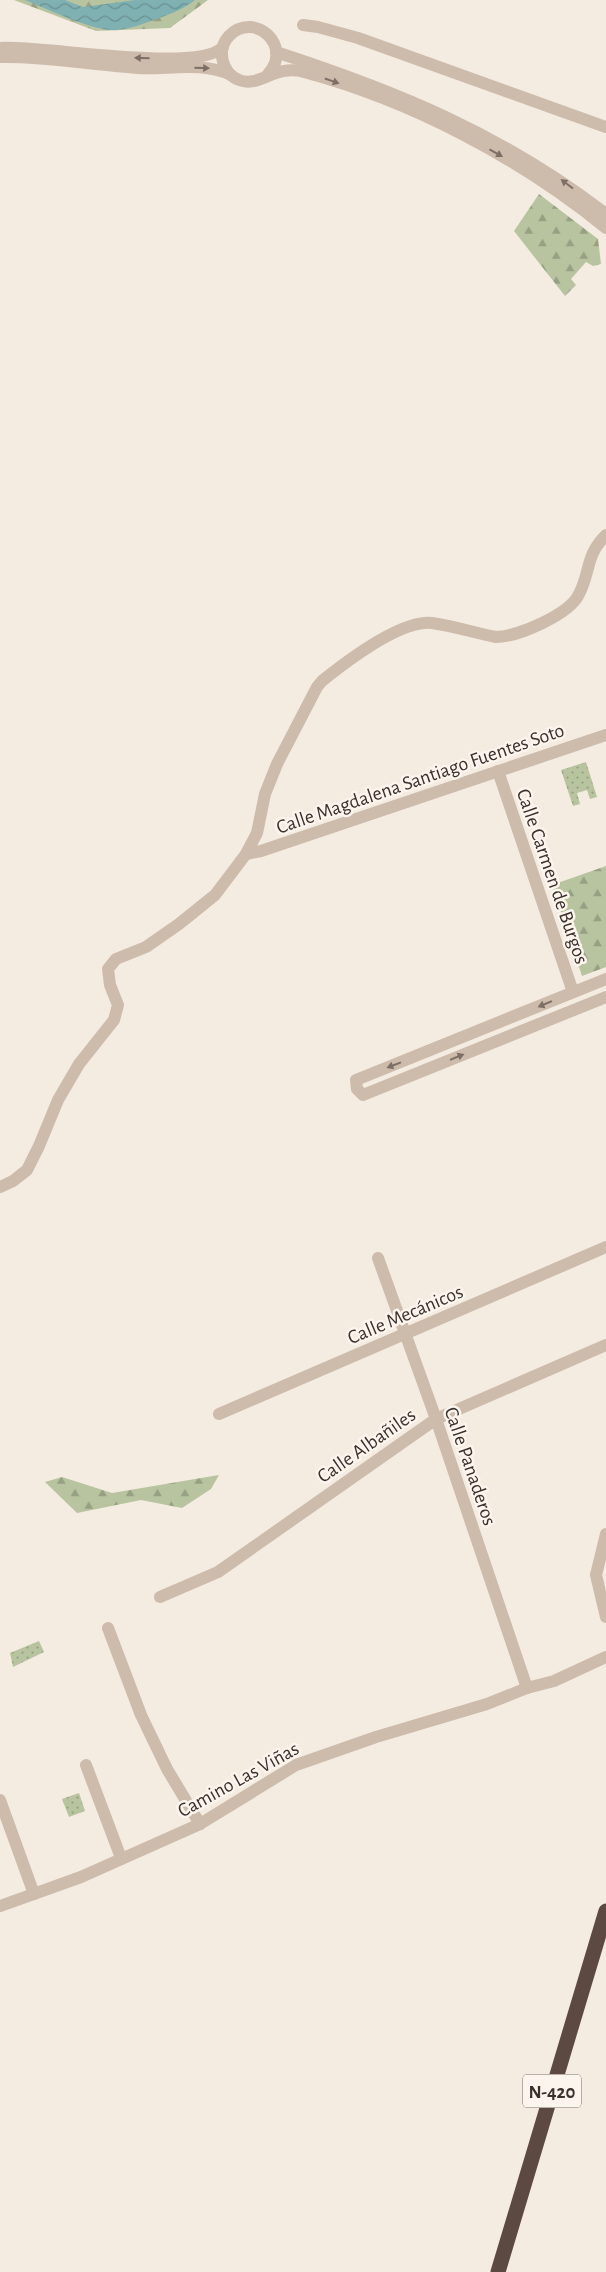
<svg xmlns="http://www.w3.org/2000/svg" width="606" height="2272" font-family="'Alegreya Sans',sans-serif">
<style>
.forest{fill:url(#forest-firs)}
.garden{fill:url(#garden-dots)}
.water{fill:url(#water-waves)}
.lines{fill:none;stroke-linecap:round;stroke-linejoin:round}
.minor{stroke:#cdbbac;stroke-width:12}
.highway{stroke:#5c4a42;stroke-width:15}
.oneway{fill:#7d6f65}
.labels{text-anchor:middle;stroke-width:5;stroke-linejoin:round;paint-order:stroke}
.shield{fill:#fbf5ee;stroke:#756b66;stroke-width:1}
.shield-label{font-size:19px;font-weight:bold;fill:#3b302b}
.street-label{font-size:20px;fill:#3b302b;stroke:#fbf5ee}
</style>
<defs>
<pattern id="forest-firs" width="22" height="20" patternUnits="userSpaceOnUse" patternTransform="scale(1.25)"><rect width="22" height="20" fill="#b8c4a0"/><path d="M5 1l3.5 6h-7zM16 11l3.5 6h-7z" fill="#97a083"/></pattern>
<pattern id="garden-dots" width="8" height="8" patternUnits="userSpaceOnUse" patternTransform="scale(1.25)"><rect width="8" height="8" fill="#b8c4a0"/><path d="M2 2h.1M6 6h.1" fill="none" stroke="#97a083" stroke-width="1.8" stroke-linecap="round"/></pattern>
<pattern id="water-waves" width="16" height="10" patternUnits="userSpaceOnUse" patternTransform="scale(1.25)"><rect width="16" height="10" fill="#7fb0b2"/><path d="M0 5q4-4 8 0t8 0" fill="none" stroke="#699091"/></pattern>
</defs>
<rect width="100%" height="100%" fill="#f4ebe1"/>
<g class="forest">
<polygon points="14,0 208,0 170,28 96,31"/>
<polygon points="539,194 598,239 601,264 593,266 586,262 571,279 576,285 565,296 514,231"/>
<polygon points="606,866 606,967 582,976 552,885"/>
<polygon points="219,1475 211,1489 182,1508 141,1500 77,1513 45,1482 62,1477 112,1493"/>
</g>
<g class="garden">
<polygon points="586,762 597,797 590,799 587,790 577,793 580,804 573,806 561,770"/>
<polygon points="39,1641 44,1652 13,1667 10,1653"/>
<polygon points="79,1793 85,1811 69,1817 62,1799"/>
</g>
<path class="water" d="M25,0H65L83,7L135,0H195C184,9 170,14 157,19C145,23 130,29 116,30C95,32 47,9 25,0Z"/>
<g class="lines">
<g class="minor">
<polyline points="303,25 318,27 358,38 606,127"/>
<path d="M0,48C41,45 199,74 223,47"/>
<path d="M276,52C399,92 503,135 606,214"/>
<path d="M0,57C46,56 91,65 137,68C167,70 202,61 231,75"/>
<path d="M268,74C294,46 254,10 229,36C216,50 222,73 239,80C260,88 274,64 304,72C412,101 520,158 606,228"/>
<polyline points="498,771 573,992"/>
<polyline points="246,854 261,851 606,735"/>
<polyline points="606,979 356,1080 357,1089 363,1095 606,997"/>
<path d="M0,1187L13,1181L27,1170L39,1146L58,1100L79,1064L114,1020L118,1005L110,985L108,969L116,959L146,947L179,924L215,895L246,854L257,833L265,794L277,764L317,687L322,681C347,661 401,620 432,623C454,626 475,633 496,637C518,637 570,614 579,594C591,571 585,556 606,535"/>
<polyline points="378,1258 436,1419 527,1688"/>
<polyline points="219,1414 606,1247"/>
<polyline points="606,1534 596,1575 606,1617"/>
<polyline points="160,1597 218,1572 436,1419 606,1345"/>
<polyline points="108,1628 141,1715 167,1769 200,1824"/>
<polyline points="86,1765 121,1858"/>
<polyline points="0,1800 34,1894"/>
<polyline points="0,1906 81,1877 200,1824 296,1765 376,1737 487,1704 527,1688 554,1681 606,1657"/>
</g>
<polyline class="highway" points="498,2272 606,1911"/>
</g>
<defs><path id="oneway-solid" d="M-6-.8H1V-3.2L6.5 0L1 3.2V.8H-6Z" transform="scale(1.25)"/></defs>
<g class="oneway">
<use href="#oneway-solid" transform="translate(142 58) rotate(-179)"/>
<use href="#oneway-solid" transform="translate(202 68) rotate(2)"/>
<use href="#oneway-solid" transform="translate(332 81) rotate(19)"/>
<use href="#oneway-solid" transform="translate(496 153) rotate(29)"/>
<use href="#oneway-solid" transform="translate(567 184) rotate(-143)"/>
<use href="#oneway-solid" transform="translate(545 1004) rotate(157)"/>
<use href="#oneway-solid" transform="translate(457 1057) rotate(-22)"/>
<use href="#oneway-solid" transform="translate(394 1065) rotate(159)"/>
</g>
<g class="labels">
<rect class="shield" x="523" y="2074.5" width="58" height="33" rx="4"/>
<g class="shield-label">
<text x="552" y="2098">N-420</text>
</g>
<g class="street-label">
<text transform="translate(420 778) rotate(-19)" y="7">Calle Magdalena Santiago Fuentes Soto</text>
<text transform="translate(553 876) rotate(71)" y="7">Calle Carmen de Burgos</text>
<text transform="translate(405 1314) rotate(-23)" y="7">Calle Mecánicos</text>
<text transform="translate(366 1445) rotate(-35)" y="7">Calle Albañiles</text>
<text transform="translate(471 1466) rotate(71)" y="7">Calle Panaderos</text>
<text transform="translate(238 1779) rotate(-29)" y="7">Camino Las Viñas</text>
</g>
</g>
</svg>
